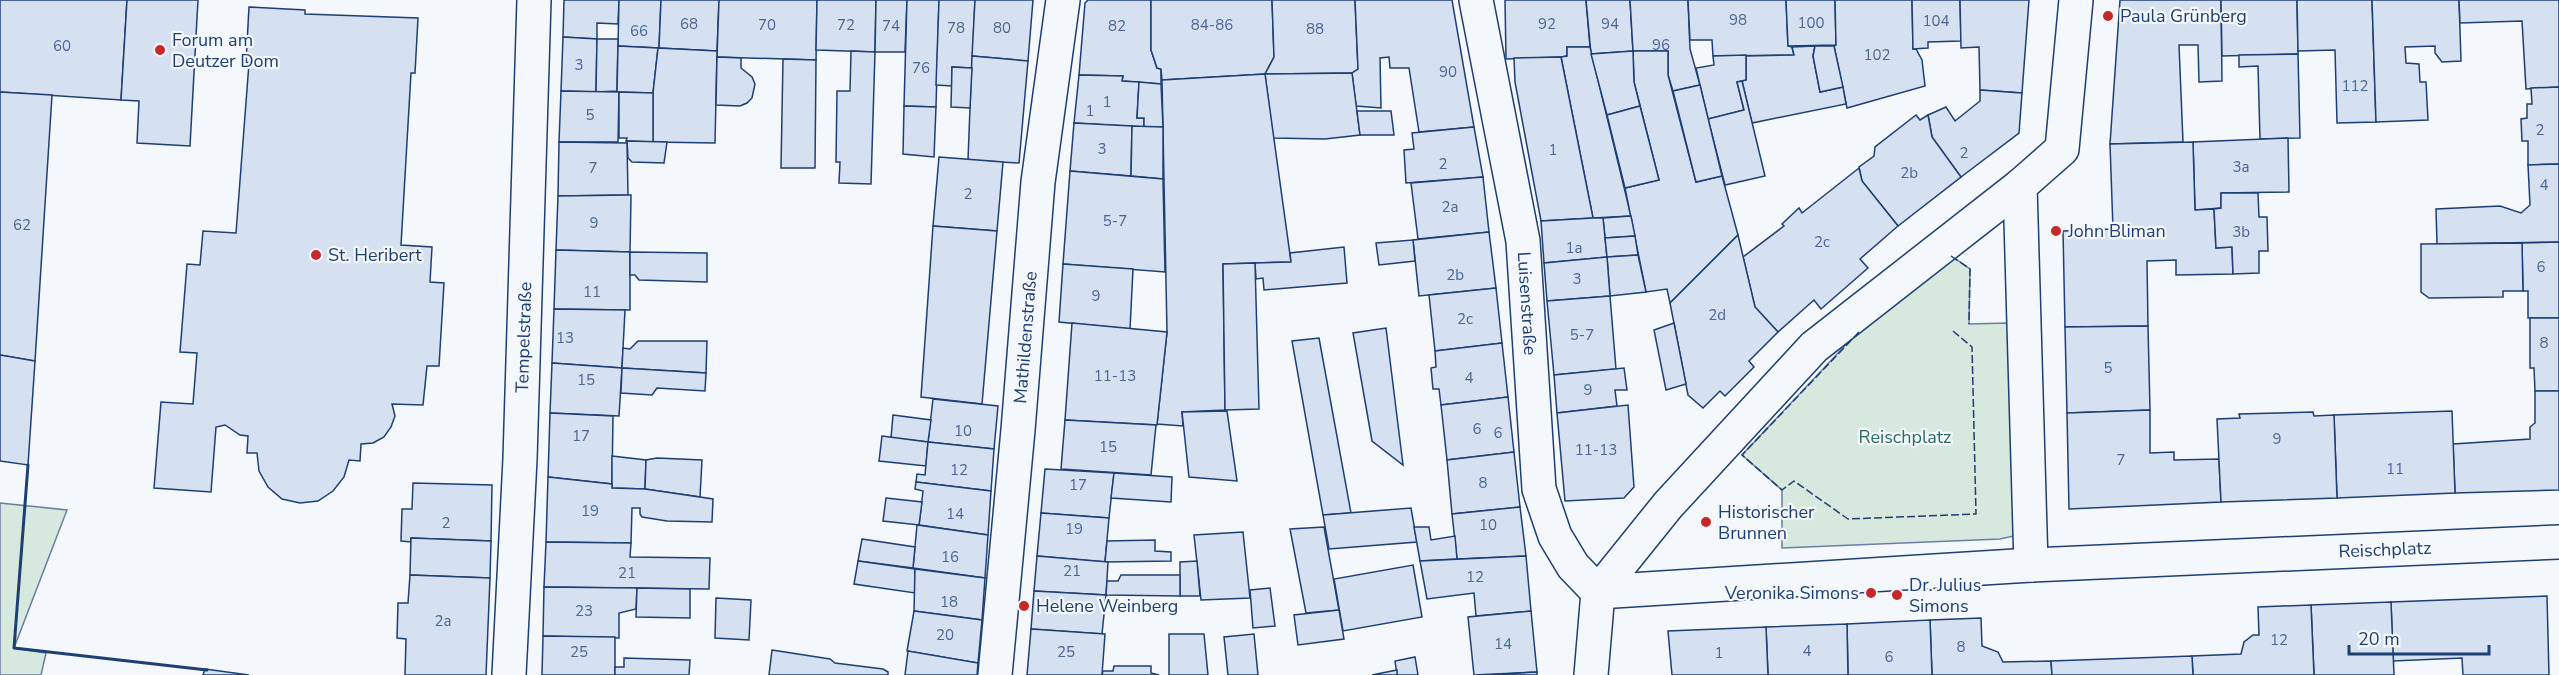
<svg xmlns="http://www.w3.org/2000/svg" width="2559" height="675" font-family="'Nunito Sans',sans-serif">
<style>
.green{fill:#d7e8df;stroke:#687fa3;stroke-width:1.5}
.building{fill:#d5e0f0;stroke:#1d3f73;stroke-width:1.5}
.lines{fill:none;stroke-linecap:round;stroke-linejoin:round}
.street-casing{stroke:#1d3f73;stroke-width:36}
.street{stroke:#f4f7fb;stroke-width:33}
.fence{stroke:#1d3f73;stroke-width:1.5;stroke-dasharray:8 3;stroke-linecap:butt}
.wall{stroke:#1d3f73;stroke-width:3}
.poi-dot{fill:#c62828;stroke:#f4f7fb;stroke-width:2}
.labels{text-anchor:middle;stroke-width:4.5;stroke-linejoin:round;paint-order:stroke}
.number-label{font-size:15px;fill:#4b6792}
.poi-label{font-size:18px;fill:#1d3f73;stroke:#f4f7fb;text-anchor:start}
.street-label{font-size:18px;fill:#1d3f73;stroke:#f4f7fb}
.park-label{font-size:18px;fill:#2c6c60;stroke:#f4f7fb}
</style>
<rect width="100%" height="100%" fill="#f4f7fb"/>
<g class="green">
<polygon points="1953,257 1970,269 1969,324 2008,323 2014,536 2000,539 1782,548 1782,490 1742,455 1855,335"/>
<polygon points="0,503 67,510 14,648 46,653 41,675 0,675"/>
</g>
<g class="building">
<polygon points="0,0 127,0 121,100 0,92"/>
<polygon points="127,0 198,0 190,146 137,143 139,101 121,100"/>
<polygon points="619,0 618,24 597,23 597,39 563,37 564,0"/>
<polygon points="619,0 661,0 659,48 618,46"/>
<polygon points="661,0 719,0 717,51 659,48"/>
<polygon points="719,0 817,0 816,60 717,57"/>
<polygon points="817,0 876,0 875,52 816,50"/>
<polygon points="876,0 907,0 905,52 875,52"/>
<polygon points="907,0 939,0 936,107 904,106"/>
<polygon points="939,0 975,0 972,68 952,67 952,86 936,85"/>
<polygon points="975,0 1033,0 1028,61 972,56"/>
<polygon points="1088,0 1151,0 1151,50 1157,68 1161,69 1161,84 1122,81 1123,76 1079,75 1085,3"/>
<polygon points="1151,0 1272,0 1274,57 1265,74 1162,80 1161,69 1157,68 1151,50"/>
<polygon points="1272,0 1355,0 1358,69 1352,73 1265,74 1274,57"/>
<polygon points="1355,0 1452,0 1474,127 1419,132 1409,68 1390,68 1389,57 1380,58 1381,108 1356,106 1352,73 1358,69"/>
<polygon points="1505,0 1586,0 1590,47 1567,47 1567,56 1561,57 1506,59"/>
<polygon points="1586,0 1630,0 1633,51 1591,54"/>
<polygon points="1630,0 1688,0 1690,49 1700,85 1673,91 1668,75 1668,51 1633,51"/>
<polygon points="1688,0 1786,0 1788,46 1792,47 1794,55 1713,56 1712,40 1690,40"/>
<polygon points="1786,0 1835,0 1836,45 1788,46"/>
<polygon points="1835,0 1912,0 1913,49 1916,49 1922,60 1925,86 1847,108 1834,46 1836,45"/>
<polygon points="1912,0 1960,0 1961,41 1928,42 1928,48 1913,49"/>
<polygon points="1960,0 2029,0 2022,93 1980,90 1979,47 1961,48"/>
<polygon points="2120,0 2221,0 2222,81 2199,82 2198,45 2179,45 2183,142 2110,144"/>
<polygon points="2221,0 2297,0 2298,54 2222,56"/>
<polygon points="2297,0 2372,0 2376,122 2337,123 2335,50 2298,51"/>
<polygon points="2372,0 2459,0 2461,61 2442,62 2435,53 2435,46 2405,47 2406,63 2419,64 2420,82 2426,82 2428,120 2376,122"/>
<polygon points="2459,0 2559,0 2559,87 2526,89 2522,21 2460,23"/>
<polygon points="249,7 305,10 305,14 418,18 415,73 411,73 401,245 432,247 430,282 444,283 439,366 427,366 423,405 392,404 395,416 391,427 384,437 373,443 361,444 360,461 349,460 344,477 333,491 318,501 300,503 282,499 268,487 259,471 257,453 247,453 248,436 240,435 225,425 216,427 211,492 154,488 161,402 193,404 197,353 180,352 187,264 200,265 203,231 236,233 249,63 246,62"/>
<polygon points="563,37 597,39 596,92 561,91"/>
<polygon points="597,39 618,39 617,91 596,92"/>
<polygon points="618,46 658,48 653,93 617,92"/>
<polygon points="1815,46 1813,56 1820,92 1843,87 1846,104 1752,123 1742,81 1746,80 1746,56 1794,55 1792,47"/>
<polygon points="1815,46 1834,46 1843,87 1820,92 1813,56"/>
<polygon points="1567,47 1590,47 1631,216 1593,218 1561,57 1567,56"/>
<polygon points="658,48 717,51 715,143 653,142 653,93"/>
<polygon points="851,51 875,52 871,184 839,183 840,162 836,162 837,91 850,91"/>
<polygon points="1633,51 1668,51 1668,75 1696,182 1722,176 1738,235 1670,303 1667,289 1646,292 1625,188 1659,180 1634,82"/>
<polygon points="1633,51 1634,82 1640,106 1607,115 1591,54"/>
<polygon points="2298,54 2300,138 2260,139 2258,66 2239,67 2239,55"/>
<polygon points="1746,55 1746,80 1737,82 1744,110 1708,119 1696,68 1714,65 1713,56"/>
<polygon points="972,56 1028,61 1019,163 968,160"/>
<polygon points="717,57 741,58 741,68 752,77 755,84 752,98 747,103 740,106 716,105"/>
<polygon points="1561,57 1593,218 1541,221 1515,82 1514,58"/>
<polygon points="783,59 816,60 815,168 781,168"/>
<polygon points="952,67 972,68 970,108 951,107"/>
<polygon points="1352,73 1360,135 1325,139 1273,138 1265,74"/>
<polygon points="1265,74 1291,262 1223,264 1225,410 1182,412 1183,426 1157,424 1167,332 1162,80"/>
<polygon points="1079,75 1123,76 1122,81 1139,82 1137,118 1144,118 1144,127 1074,123"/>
<polygon points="1742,81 1765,176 1725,185 1708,119 1744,110 1737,82"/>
<polygon points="1139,82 1161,84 1163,127 1144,127 1144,118 1137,118"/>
<polygon points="1700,85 1722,176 1696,182 1673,91"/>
<polygon points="2559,87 2559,164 2528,165 2528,141 2522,141 2521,119 2527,118 2527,104 2532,104 2531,88"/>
<polygon points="1980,90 2022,93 2019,133 1961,177 1932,137 1928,115 1946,107 1955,121 1980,101"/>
<polygon points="561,91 619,92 618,142 559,142"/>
<polygon points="0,92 52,95 35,361 0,355"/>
<polygon points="619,92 653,93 653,142 626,141 627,138 619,138"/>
<polygon points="904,106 936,107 934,157 903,154"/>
<polygon points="1640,106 1659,180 1625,188 1607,115"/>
<polygon points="1357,111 1391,111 1394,135 1360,135"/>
<polygon points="1916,115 1920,120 1928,115 1932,137 1961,177 1898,226 1862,181 1859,167 1874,156 1875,147"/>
<polygon points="1074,123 1132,126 1131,176 1070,171"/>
<polygon points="1132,126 1163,127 1163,179 1131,176"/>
<polygon points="1474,127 1483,177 1406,183 1404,150 1414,149 1412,133"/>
<polygon points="2288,138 2289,192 2221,193 2221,208 2195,210 2193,142"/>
<polygon points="627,141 667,142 664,163 632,162 628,158"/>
<polygon points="559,142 627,143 628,195 558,196"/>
<polygon points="2193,142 2195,210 2214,209 2216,248 2232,247 2233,274 2176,275 2176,260 2147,261 2148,326 2065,327 2063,231 2113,229 2110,144"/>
<polygon points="939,157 1003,162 997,231 933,226"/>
<polygon points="2559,164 2559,242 2437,244 2436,209 2500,206 2521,213 2530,205 2528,165"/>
<polygon points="1859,168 1862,181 1898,226 1860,259 1868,268 1821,309 1814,300 1778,332 1755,307 1743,257 1784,226 1782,224 1799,208 1802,213"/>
<polygon points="1070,171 1163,179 1165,272 1063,264"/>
<polygon points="1483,177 1489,232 1418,239 1411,183"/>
<polygon points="2221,193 2258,193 2259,217 2267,217 2268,251 2259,251 2259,273 2233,274 2232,247 2216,248 2214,209 2221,208"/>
<polygon points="628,195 631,195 630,252 556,250 558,196"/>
<polygon points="1631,216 1635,236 1605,238 1603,218"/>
<polygon points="1593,218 1603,218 1607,257 1544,263 1541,221"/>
<polygon points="933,226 997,231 982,404 921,397"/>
<polygon points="1489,232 1496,288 1419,296 1413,240"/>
<polygon points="1738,235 1755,307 1778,332 1749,361 1754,367 1725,396 1720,391 1703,408 1688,395 1670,303"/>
<polygon points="1635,236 1638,255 1607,257 1605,238"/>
<polygon points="1413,240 1415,261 1379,265 1376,243"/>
<polygon points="2559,242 2559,318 2528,318 2528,291 2523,291 2522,243"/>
<polygon points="2522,243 2523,291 2503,291 2503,297 2429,298 2421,292 2421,244"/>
<polygon points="1344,247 1347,283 1264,290 1263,278 1256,279 1255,263 1291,262 1290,253"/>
<polygon points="556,250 630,252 630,310 554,309"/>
<polygon points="630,252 707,253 707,282 639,280 635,275 630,275"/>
<polygon points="1638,255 1646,292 1610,296 1607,257"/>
<polygon points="1607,257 1610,296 1547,301 1544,263"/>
<polygon points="1255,263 1259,409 1225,410 1223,264"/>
<polygon points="1063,264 1133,269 1130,329 1059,322"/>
<polygon points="1496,288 1502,343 1435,351 1429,295"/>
<polygon points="1610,296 1616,369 1554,375 1547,301"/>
<polygon points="554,309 625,310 622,368 552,363"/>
<polygon points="2530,318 2559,318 2559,391 2535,391 2534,368 2530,368"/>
<polygon points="1072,323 1167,332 1157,425 1065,420"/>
<polygon points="1674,323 1686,384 1666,390 1654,330"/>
<polygon points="2148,326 2150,410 2067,413 2065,327"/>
<polygon points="1386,328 1403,465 1372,441 1353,333"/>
<polygon points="1319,338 1351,513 1323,515 1292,341"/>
<polygon points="638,341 707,341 706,373 622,368 623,348 630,349"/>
<polygon points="1502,343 1508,397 1441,405 1439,389 1433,389 1431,368 1436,367 1435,351"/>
<polygon points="0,355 35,361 28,465 0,461"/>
<polygon points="552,363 622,368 619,416 550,413"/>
<polygon points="622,368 706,373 705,391 657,388 652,395 621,393"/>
<polygon points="1624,368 1627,390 1615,390 1617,406 1557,413 1554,375"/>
<polygon points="2535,391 2559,391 2559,490 2455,493 2453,444 2530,439 2530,427 2535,423"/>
<polygon points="1508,397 1514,452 1447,460 1441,405"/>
<polygon points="933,399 998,406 994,449 928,442"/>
<polygon points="1628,405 1634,487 1624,498 1565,501 1557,413"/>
<polygon points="2150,410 2150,453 2174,452 2174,460 2219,459 2221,502 2069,509 2067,413"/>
<polygon points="1227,411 1237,481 1189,477 1182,412"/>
<polygon points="2452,411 2455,493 2337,498 2334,415"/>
<polygon points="2313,412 2314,416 2334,415 2337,498 2221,502 2217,419 2240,418 2239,414"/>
<polygon points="550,413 613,416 612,484 548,477"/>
<polygon points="893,415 931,420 928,442 891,438"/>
<polygon points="1065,420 1156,425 1151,475 1061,469"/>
<polygon points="882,436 928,442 926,466 879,461"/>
<polygon points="928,442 994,449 991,491 916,482 917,474 925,475"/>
<polygon points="1514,452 1520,507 1452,514 1447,460"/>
<polygon points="612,456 646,460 645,489 612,488"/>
<polygon points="657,458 702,460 700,497 645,489 646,460"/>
<polygon points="1045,469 1114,473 1109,518 1041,513"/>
<polygon points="1114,473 1172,477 1171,502 1111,498"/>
<polygon points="548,477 612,484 612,488 645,489 713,499 712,522 667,521 642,517 640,514 640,508 632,508 631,543 546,542"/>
<polygon points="916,482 991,491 988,535 919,525 923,491 915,489"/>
<polygon points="413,483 492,485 491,541 411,538 411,542 401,541 402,509 412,509"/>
<polygon points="886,498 922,502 919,525 883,521"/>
<polygon points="1520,507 1526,556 1457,559 1452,514"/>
<polygon points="1411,508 1417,542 1329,549 1323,515"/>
<polygon points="1041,513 1109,518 1105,562 1037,556"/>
<polygon points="917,525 988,535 985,578 913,568"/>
<polygon points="1324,527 1339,610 1306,613 1290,529"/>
<polygon points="1414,527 1429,527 1431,540 1455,536 1457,559 1420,561"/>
<polygon points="1243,532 1250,598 1201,600 1194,535"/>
<polygon points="411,538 491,541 490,578 410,575"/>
<polygon points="862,539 915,547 913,568 858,561"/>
<polygon points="1155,540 1155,551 1171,552 1171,561 1105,562 1107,541"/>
<polygon points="546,542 631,543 630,557 710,558 709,589 544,587"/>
<polygon points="1037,556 1108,562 1106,595 1034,591"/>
<polygon points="1526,556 1531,611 1476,616 1474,593 1427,599 1420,561"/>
<polygon points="858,561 915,569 915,593 854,584"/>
<polygon points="1197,561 1200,596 1180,596 1180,562"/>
<polygon points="1413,565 1422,617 1343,631 1334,579"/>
<polygon points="915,569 985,578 982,620 914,611"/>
<polygon points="410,575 490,578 486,675 405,675 406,639 397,638 398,603 408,603"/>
<polygon points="1121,575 1180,575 1180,596 1106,595 1107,581 1118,581"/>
<polygon points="544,587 637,588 636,609 619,613 619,638 543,636"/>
<polygon points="637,588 690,589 690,618 636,617"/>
<polygon points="1270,588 1275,626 1253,628 1250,590"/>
<polygon points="1034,591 1106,595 1102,634 1031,629"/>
<polygon points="2547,596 2549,675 2463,675 2462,658 2393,661 2391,602"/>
<polygon points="716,598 751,600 749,640 715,638"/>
<polygon points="2391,602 2394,675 2314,675 2311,605"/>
<polygon points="2311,605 2314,675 2193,675 2192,656 2241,654 2244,642 2253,635 2259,635 2258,607"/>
<polygon points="1339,610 1344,639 1298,645 1294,615"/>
<polygon points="914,611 982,620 978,663 907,651"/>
<polygon points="1531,611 1537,672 1474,675 1468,617"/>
<polygon points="1981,618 1982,646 1998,652 2003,662 2051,661 2052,675 1932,675 1930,620"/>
<polygon points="1930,620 1932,675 1848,675 1847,624"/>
<polygon points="1847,624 1848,675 1768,675 1766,627"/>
<polygon points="1766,627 1768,675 1672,675 1668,631"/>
<polygon points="1031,629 1105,634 1102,675 1027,675"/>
<polygon points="1169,634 1204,634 1208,675 1169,675"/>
<polygon points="1254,634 1258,675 1228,675 1224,637"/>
<polygon points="543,636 615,637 615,675 542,675"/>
<polygon points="772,650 830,659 835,663 883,669 888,672 888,675 769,675"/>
<polygon points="908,651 978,663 977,675 905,675"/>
<polygon points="2192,656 2193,675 2052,675 2051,661"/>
<polygon points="1415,657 1418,675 1397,675 1395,661"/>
<polygon points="624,658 690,660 689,675 615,675 615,667 624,667"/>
<polygon points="1114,666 1151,666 1151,673 1159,675 1102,675 1103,671 1113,671"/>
<polygon points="205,669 249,675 203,675"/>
<polygon points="1397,670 1397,675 1372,675"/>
<polygon points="1537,672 1537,675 1486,675"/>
</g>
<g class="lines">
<defs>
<g id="street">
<path id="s1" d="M1476,0L1523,241L1539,489L1555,536L1573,566L1598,592"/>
<polyline points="2031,565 2020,186 2062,149 2076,0"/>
<path id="s2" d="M1598,592L2031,565L2559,542"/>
<polyline points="1598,592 1668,505 1814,347 2020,186"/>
<path id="s3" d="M509,675L520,459L534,0"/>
<path id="s4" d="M995,675L1018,430L1038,182L1063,0"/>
<polyline points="1591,675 1598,592"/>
</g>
</defs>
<use href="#street" class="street-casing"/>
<use href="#street" class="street"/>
<g class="fence">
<polyline points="1951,256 1970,269 1969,324"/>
<polyline points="1859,332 1742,455 1782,490 1794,481 1848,519 1976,514 1972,347 1953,331"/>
</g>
<polyline class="wall" points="28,465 14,648 207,670"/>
</g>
<g class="poi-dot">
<circle cx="2108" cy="16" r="6"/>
<circle cx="160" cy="50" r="6"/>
<circle cx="2056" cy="231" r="6"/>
<circle cx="316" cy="255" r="6"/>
<circle cx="1706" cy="522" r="6"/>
<circle cx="1871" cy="593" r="6"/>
<circle cx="1897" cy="595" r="6"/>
<circle cx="1024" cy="606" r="6"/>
</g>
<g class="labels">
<g class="number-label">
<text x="1738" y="25">98</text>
<text x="1936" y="26">104</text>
<text x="1811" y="28">100</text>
<text x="689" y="29">68</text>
<text x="1547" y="29">92</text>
<text x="1610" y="29">94</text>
<text x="767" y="30">70</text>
<text x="846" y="30">72</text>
<text x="1212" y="30">84-86</text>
<text x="891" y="31">74</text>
<text x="1117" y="31">82</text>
<text x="956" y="33">78</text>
<text x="1002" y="33">80</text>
<text x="1315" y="34">88</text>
<text x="639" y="36">66</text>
<text x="1661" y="50">96</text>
<text x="62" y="51">60</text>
<text x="1877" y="60">102</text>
<text x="579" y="70">3</text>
<text x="921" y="73">76</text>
<text x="1448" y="77">90</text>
<text x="2355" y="91">112</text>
<text x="1107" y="107">1</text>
<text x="1090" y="116">1</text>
<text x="590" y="120">5</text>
<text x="2540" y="135">2</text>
<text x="1102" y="154">3</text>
<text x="1553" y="155">1</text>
<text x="1964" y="158">2</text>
<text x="1443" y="169">2</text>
<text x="2241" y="172">3a</text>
<text x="593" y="173">7</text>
<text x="1909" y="178">2b</text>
<text x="2544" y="190">4</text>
<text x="968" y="199">2</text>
<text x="1450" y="212">2a</text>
<text x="1115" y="226">5-7</text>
<text x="594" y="228">9</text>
<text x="22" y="230">62</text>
<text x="2241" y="237">3b</text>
<text x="1822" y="247">2c</text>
<text x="1574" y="253">1a</text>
<text x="2541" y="272">6</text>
<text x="1455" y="280">2b</text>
<text x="1577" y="284">3</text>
<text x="592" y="297">11</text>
<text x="1096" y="301">9</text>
<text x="1717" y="320">2d</text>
<text x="1465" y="324">2c</text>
<text x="1582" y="340">5-7</text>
<text x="565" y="343">13</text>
<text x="2544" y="348">8</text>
<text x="2108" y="373">5</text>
<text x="1115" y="381">11-13</text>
<text x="1469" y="383">4</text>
<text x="586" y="385">15</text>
<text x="1588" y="395">9</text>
<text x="1477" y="434">6</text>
<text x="963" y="436">10</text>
<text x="1498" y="438">6</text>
<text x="581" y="441">17</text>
<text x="2277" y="444">9</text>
<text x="1108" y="452">15</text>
<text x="1596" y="455">11-13</text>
<text x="2121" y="465">7</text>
<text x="2395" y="474">11</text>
<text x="959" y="475">12</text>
<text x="1483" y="488">8</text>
<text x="1078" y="490">17</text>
<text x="590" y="516">19</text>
<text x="955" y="519">14</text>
<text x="446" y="528">2</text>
<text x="1488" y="530">10</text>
<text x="1074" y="534">19</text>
<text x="950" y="562">16</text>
<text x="1072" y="576">21</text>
<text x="627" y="578">21</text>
<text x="1475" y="582">12</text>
<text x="949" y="607">18</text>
<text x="584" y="616">23</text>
<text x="443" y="626">2a</text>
<text x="945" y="640">20</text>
<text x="2279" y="645">12</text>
<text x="1503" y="649">14</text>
<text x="1961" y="652">8</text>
<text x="1807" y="656">4</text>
<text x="579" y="657">25</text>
<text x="1066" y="657">25</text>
<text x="1719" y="658">1</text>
<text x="1889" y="662">6</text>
</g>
<g class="poi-label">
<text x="2120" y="22">Paula Grünberg</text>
<text x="172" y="46">Forum am<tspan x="172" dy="21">Deutzer Dom</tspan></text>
<text x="2068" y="237">John Bliman</text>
<text x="328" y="261">St. Heribert</text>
<text x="1718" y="518">Historischer<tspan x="1718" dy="21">Brunnen</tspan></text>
<text x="1909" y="591">Dr. Julius<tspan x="1909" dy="21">Simons</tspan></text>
<text x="1859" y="599" text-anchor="end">Veronika Simons</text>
<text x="1036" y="612">Helene Weinberg</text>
</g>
<g class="street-label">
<text dy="6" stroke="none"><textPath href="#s1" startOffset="308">Luisenstraße</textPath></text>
<text dy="6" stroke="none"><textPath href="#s4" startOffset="339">Mathildenstraße</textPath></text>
<text dy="6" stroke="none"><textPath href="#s3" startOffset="338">Tempelstraße</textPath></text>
<text dy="6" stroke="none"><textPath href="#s2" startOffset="788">Reischplatz</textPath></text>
</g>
<g class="park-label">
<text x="1905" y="443">Reischplatz</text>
</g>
</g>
<path d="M2349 645v9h140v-9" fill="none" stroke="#1d3f73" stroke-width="3"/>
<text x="2358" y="645" font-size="18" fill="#1d3f73" stroke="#f4f7fb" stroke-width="4.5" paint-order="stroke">20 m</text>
</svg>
